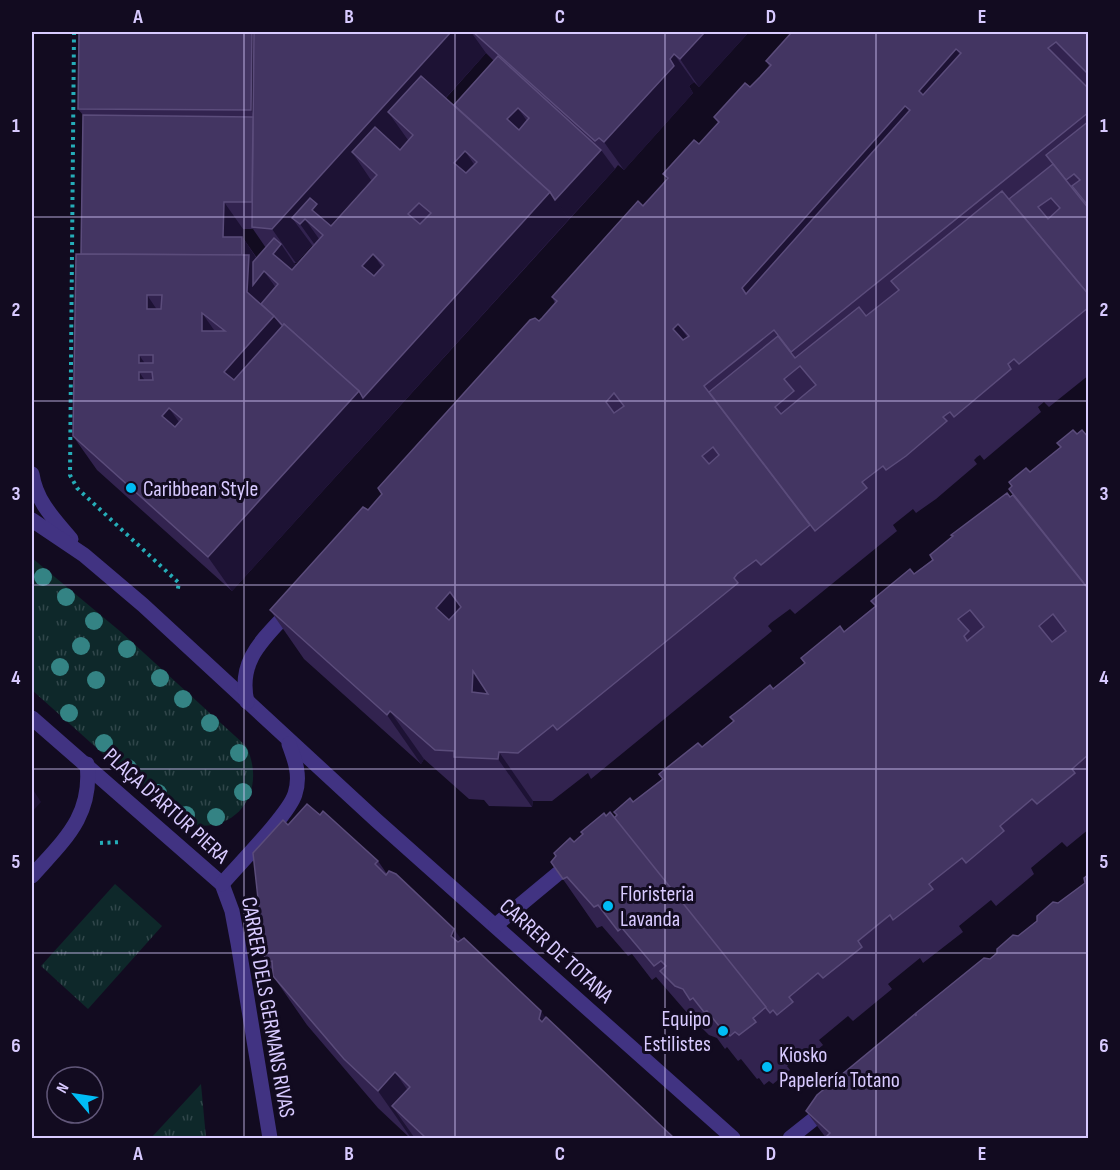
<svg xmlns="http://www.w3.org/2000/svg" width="1120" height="1170" font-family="'Sofia Sans Condensed',sans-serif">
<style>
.grass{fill:url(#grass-tufts)}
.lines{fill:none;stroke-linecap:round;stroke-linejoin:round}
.path{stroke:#25adb8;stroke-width:4;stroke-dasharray:3 4.5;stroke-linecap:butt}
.minor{stroke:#413382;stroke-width:15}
.tree{fill:#348384}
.wall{fill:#32234f;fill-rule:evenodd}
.shaded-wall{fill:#1d1234}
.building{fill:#433562;stroke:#5b4c7b;stroke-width:1.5;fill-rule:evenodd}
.grid{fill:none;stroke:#d8caff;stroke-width:1.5;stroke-opacity:0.55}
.poi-dot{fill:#00bcf5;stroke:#120b20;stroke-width:2}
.labels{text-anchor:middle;stroke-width:6;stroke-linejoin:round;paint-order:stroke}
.poi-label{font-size:22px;fill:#d8caff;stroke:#120b20;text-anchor:start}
.street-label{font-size:22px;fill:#d8caff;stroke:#120b20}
.neatline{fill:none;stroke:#d8caff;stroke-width:2}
.grid-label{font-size:20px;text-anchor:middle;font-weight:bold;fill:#d8caff}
</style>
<defs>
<pattern id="grass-tufts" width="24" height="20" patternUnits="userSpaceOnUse" patternTransform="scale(1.5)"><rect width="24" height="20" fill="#0e282a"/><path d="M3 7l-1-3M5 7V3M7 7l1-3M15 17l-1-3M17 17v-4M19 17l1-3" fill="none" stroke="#30464a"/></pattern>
</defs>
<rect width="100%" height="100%" fill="#120b20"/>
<g class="grass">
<path d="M32,558L121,632L246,746C270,796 230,841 178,821L32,690Z"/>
<polygon points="115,884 162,926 88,1009 41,966"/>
<polygon points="201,1084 206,1138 151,1138"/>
</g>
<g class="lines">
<g class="path">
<polyline points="74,32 70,475 77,488 179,583 177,593"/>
<polyline points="100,843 122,842"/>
</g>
<g class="minor">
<path d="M32,474C36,501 54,519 71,539"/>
<polyline points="32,520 84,555 143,605 376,820 733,1138"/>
<path d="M247,702C237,659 265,638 292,608"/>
<polyline points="32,718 222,884 232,911 238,943 270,1138"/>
<path d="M32,876C64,840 93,816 87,764"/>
<path d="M222,884C238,865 289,814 295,794C301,776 295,760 289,744"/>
<polyline points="496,925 573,861"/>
<polyline points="790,1138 829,1107"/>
</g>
</g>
<g class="tree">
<circle cx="43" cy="577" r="9"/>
<circle cx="66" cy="597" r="9"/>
<circle cx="94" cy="621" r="9"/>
<circle cx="81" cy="646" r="9"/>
<circle cx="127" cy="649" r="9"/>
<circle cx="60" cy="667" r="9"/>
<circle cx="160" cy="678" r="9"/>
<circle cx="96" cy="680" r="9"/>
<circle cx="183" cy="699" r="9"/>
<circle cx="69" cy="713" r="9"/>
<circle cx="210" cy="723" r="9"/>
<circle cx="104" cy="743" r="9"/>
<circle cx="239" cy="753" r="9"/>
<circle cx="128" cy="768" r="9"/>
<circle cx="243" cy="792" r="9"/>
<circle cx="158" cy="793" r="9"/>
<circle cx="186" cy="815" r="9"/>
<circle cx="216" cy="817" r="9"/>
</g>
<g class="wall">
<path d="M79,32H749L699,87L694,82L689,86L693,93L624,170L618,165L615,169L232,591L97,470L73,436L81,254L83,115L78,109ZM486,53L494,61L454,105L446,98ZM408,140L409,141L400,150L399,149ZM371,180L372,181L332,225L331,224ZM243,229H253L266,248L257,258L243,238ZM312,245L313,246L296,265L294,263H296Z"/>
<polygon points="1089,32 1089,375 1049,407 1044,402 1038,407 1041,412 984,460 980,455 977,457 974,460 977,464 936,499 916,513 913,509 893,525 897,531 795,614 790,609 771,623 768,626 772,631 591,779 588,773 552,801 533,801 532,807 489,806 484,800 469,799 424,759 421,764 304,659 270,610 368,510 542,318 555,303 552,297 662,185 667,179 663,174 699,144 718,123 714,117 750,87 760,77 769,66 766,61"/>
<polygon points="1077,434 1089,438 1089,829 1067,847 1062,842 1031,868 1034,874 996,906 991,900 959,926 963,932 923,963 920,958 888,984 892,989 853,1021 848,1016 819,1040 823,1045 807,1058 803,1053 787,1066 790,1070 773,1084 769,1081 764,1085 759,1078 757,1079 741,1059 738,1061 727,1047 725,1049 717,1038 709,1035 694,1020 690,1014 689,1015 656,977 652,980 632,954 628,956 602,926 597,928 551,862 606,816 614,818 875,606 871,601 914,574 1013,495 1030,472"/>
<polygon points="320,815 378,861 387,874 462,940 546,1018 674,1138 416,1138 414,1137 413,1138 410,1138 378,1108 307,1025 273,976 273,973 265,962 288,825"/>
<polygon points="1085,883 1089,1138 826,1138 806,1111 916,1016 990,959"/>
</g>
<g class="shaded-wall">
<polygon points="252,32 471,32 486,53 412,135 388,112 408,140 376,174 352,152 371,180 331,224 336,232 305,219 324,246 320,252 300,224 292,218 312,245 296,263 272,229 255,117 251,110"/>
<polygon points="705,32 749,32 699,87 680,59"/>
<polygon points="956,49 990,98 953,140 919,91"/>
<polygon points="674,54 694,82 689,86 693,93 624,170 604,142"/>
<polygon points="905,106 939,155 777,335 742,288"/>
<polygon points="518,108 531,127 520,139 507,119"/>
<polygon points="601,150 615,169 569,219 555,200"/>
<polygon points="465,151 484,179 473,190 454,163"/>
<polygon points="550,192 569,219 232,591 208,557 359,391"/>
<polygon points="224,202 243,229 243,238 261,265 264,271 283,298 274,316 298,350 248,406 224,372 247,292 223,237"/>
<polygon points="281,244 300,272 293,281 273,254"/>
<polygon points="373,254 392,282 381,293 362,266"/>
<polygon points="147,295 170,329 147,309"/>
<polygon points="202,313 226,347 202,331"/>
<polygon points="678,324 712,372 673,329"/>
<polygon points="139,355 151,372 139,363"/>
<polygon points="139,372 163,406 139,380"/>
<polygon points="169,408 193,442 186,450 162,416"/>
<polygon points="450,592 484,641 470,657 436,608"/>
<polygon points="473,671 507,720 472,692"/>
<polygon points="390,711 424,759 421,764 387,715"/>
<polygon points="499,752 533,801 532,807 498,759"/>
<polygon points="32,788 41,802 32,812"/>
<polygon points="454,929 488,977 451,936"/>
<polygon points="541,1011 576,1060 539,1019"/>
<polygon points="395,1072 429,1121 392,1106 414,1137 413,1138 411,1138 378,1091"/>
</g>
<g class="building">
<polygon points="79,32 252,32 251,110 78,109"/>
<polygon points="254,32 451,32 272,229 252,227"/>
<polygon points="473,32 705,32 680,59 674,54 670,59 674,66 604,142 599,138 595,141"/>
<path d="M792,32H1089V75L1056,42L1048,48L1089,89V112L791,352L774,330L704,386L810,525L761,565L756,560L737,574L734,578L738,583L557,730L553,725L518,753L499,752L498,759L454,757V751L435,750L390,711L387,715L270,610L363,507L368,510L382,494L378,488L530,320L535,318L539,321L542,318L557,301L552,297L638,201L643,206L662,185L668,178L663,174L694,140L699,144L719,122L714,117L745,83L750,87L760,77L771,65L766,61ZM956,49L961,53L923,95L919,91ZM905,106L910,110L746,294L742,288ZM678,324L689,336L683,340L673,329ZM614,393L624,406L614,413L606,402ZM713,447L719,455L709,464L702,456ZM450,592L461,607L449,620L436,608ZM473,671L488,694L472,692Z"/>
<path d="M498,56L601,150L555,200L550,192L454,105ZM518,108L529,118L519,130L507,119Z"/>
<path d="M421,76L550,192L363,398L359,391L284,324L283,326L274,316L261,304L278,284L264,271L253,285V262L274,238L281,244L273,254L292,270L323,235L305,219L300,224L292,218L310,198L317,204L312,210L331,226L377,175L352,152L375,127L400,150L413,135L388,112ZM465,151L477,162L466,173L454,163ZM419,203L431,213L420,224L408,214ZM373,254L384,265L374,276L362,266Z"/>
<polygon points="83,115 253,117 252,202 224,202 223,237 242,237 242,255 81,254"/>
<polygon points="1089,121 1089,207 1072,186 1080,180 1074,174 1066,180 1046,155"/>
<path d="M1053,164L1089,209V295L1009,199ZM1051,198L1060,208L1048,219L1038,207Z"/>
<path d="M1002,191L1089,295V299L1087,300L1089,302V307L1019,364L1014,359L1008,364L1011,369L954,417L950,412L947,414L943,417L947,421L906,456L886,470L883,466L862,482L867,488L815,531L709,392L778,336L795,358L859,307L866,316L899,290L891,281ZM800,366L816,385L781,414L775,407L794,391L784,379Z"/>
<path d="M76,254L249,255L247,292L274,316L224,372L234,380L284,324L359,391L208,557L73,436ZM147,295H162L161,309H147ZM202,313L225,331H202ZM139,355H153V363H139ZM139,372H152L153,380H139ZM169,408L182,419L175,427L162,416Z"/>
<polygon points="1073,430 1077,434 1082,430 1089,438 1089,586 1087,587 1009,489 1012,486 1009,482 1026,468 1030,472 1061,447 1057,443"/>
<path d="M1007,493L1010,497L1013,495L1089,590V754L1072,769L1075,773L1037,804L1032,799L1000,826L1004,831L966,863L962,858L929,884L933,889L893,920L890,915L858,941L862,947L823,978L818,973L789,997L793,1002L777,1015L773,1010L770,1013L614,818L617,815L614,812L630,798L633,802L663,779L659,774L698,743L702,747L734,721L730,717L743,707L770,685L773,689L805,663L801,658L840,626L844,632L876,606L871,601L910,569L914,574L933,560L930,555L953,536L951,535ZM970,610L984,627L967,641L964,636L969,631L958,619ZM1053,614L1066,631L1052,642L1039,626Z"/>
<polygon points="307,804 320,815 323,811 378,861 375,864 386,875 389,871 396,874 454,929 451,936 458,942 464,938 541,1011 539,1019 542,1022 546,1017 674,1138 426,1138 392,1106 410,1087 395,1072 378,1091 344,1059 273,976 272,961 265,962 253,853 283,820 288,825"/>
<polygon points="610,812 766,1007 753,1018 756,1022 739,1035 735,1032 730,1036 725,1029 723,1031 707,1011 704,1012 693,998 690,1000 683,989 675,986 660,971 666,966 661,961 654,966 622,928 618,931 598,905 594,907 567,877 563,879 551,862 556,856 554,853 570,838 574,842 583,834 581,832 604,813 606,816"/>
<polygon points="1089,874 1089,1138 829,1138 827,1136 830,1133 806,1111 817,1095 915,1014 916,1016 916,1013 984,958 990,959 997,953 997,949 1013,935 1018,936 1037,921 1037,916 1053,902 1058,903 1085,883 1084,878"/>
</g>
<path class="grid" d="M244,32V1138M455,32V1138M665,32V1138M876,32V1138M32,217H1088M32,401H1088M32,585H1088M32,769H1088M32,953H1088"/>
<g class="poi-dot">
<circle cx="131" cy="488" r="6"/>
<circle cx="608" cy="906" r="6"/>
<circle cx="723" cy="1031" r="6"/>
<circle cx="767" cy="1067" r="6"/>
</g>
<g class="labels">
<g class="poi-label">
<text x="143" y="496">Caribbean Style</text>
<text x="620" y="901">Floristeria<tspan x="620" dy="25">Lavanda</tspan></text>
<text x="711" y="1026" text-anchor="end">Equipo<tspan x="711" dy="25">Estilistes</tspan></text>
<text x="779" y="1062">Kiosko<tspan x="779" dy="25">Papelería Totano</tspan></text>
</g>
<g class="street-label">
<text transform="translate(167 805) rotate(42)" y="8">PLAÇA D'ARTUR PIERA</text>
<text transform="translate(557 950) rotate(42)" y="8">CARRER DE TOTANA</text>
<text transform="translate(269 1007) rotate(80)" y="8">CARRER DELS GERMANS RIVAS</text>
</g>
</g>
<rect width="1120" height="1170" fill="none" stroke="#120b20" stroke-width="66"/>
<g transform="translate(75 1095) rotate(299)"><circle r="28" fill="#120b20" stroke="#615779" stroke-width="1.5"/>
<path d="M0-4.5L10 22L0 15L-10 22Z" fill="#00bcf5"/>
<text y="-9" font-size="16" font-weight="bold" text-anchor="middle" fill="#d8caff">N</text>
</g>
<rect x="33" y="33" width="1054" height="1104" class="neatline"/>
<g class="grid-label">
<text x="138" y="23">A</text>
<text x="349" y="23">B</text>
<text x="560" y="23">C</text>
<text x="771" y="23">D</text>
<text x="982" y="23">E</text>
<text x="16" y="132">1</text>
<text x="1104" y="132">1</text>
<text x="16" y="316">2</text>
<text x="1104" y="316">2</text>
<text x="16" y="500">3</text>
<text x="1104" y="500">3</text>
<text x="16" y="684">4</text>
<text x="1104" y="684">4</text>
<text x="16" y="868">5</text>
<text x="1104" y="868">5</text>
<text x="16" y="1052">6</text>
<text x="1104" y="1052">6</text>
<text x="138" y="1160">A</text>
<text x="349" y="1160">B</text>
<text x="560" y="1160">C</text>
<text x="771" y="1160">D</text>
<text x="982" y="1160">E</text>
</g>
</svg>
